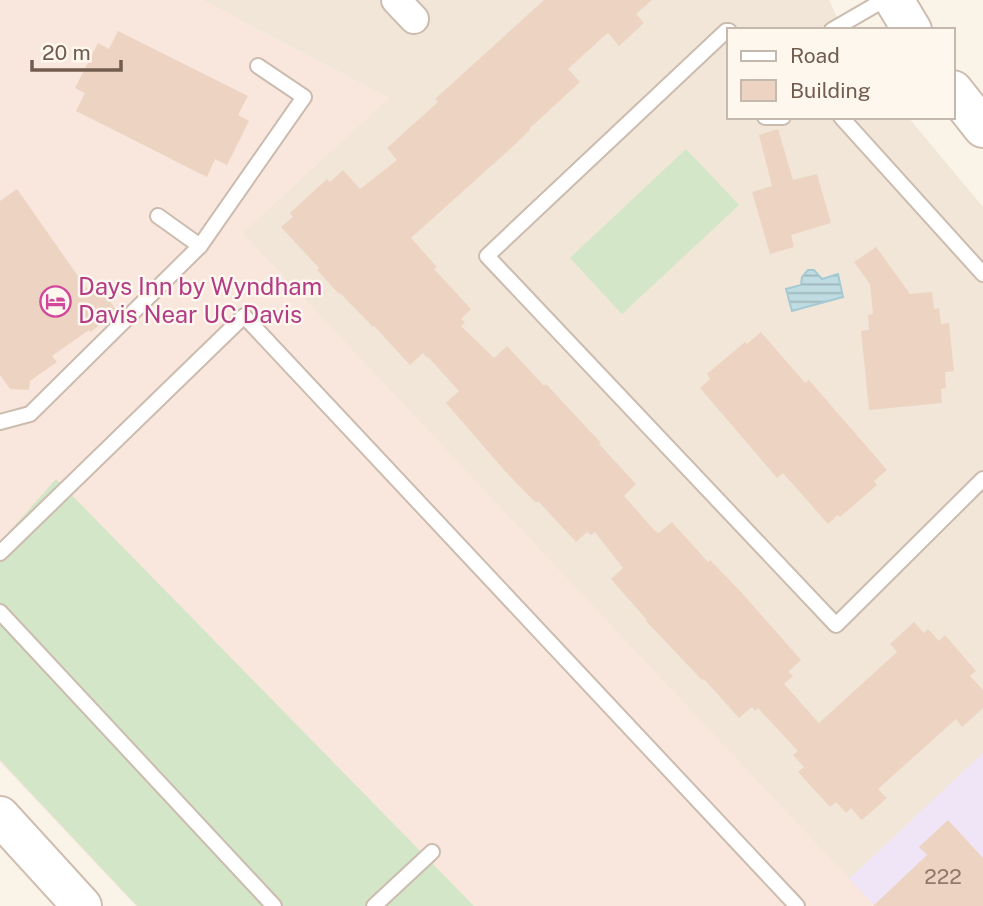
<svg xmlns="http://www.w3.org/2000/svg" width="983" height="906" font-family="'Public Sans',sans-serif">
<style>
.residential{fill:#f1e6d7}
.commercial{fill:#f9e6dd}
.education{fill:#f0e4f7}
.grass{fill:#d3e6c7}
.water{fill:url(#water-rules);stroke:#a5cad3;stroke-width:2}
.building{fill:#edd4c2}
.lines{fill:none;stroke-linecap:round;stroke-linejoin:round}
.lane-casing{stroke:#cbbcaf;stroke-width:18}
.street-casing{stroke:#cbbcaf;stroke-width:32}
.secondary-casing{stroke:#cfbeaf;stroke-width:42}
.lane{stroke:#fff;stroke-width:14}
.street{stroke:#fff;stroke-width:28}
.secondary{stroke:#fff;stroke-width:38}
.labels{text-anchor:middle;stroke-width:5;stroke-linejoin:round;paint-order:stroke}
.number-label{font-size:21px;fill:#917a6b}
.hotel-label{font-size:24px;fill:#b23c85;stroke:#fdf7ee;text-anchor:start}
</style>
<defs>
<pattern id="water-rules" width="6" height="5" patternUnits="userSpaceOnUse" patternTransform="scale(1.75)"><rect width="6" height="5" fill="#bedce2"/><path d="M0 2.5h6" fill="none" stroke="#9fb6b9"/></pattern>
</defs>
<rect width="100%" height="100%" fill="#faf3e8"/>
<polygon class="residential" points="202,0 829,0 843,30 729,30 729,117 908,117 983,207 983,753 849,879 242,233 389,98"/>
<polygon class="commercial" points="0,0 202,0 389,98 243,233 875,906 136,906 0,762"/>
<polygon class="education" points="983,753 983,906 875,906 849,879"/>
<g class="grass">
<polygon points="686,149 739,205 622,314 570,258"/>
<polygon points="56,479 474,906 137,906 0,760 0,542"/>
</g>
<polygon class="water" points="808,270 814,270 822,279 838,274 843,297 792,311 786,289 801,285 802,277"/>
<g class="building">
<polygon points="544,0 652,0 636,14 644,23 619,46 608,33 603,37 568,69 580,82 529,129 530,130 510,149 411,238 437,267 434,269 471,309 461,319 465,323 461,326 494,358 507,346 544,386 546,384 601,443 599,444 636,484 624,496 655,531 659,533 672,522 708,562 710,560 742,593 801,660 788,672 793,676 784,684 819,723 897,652 890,644 914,622 924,633 928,629 939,641 945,635 976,671 970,676 983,690 983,708 962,727 956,719 878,789 887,798 862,820 851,808 846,813 836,802 830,807 798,772 804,767 793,755 798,751 758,708 755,711 752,707 739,718 704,679 702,680 646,621 647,620 611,579 623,568 595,532 591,535 587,532 576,542 538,501 536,503 504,470 446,403 459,391 428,357 427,358 423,353 410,365 374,326 373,327 340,293 339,294 317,270 319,268 281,227 293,217 290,213 327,179 330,182 343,170 360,189 397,160 387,148 438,102 435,99"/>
<polygon points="118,31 248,96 238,115 249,121 227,165 215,159 207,177 76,111 85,93 75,88 98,43 109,49"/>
<polygon points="778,129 793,180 817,174 831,223 791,235 794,247 770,254 752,192 772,186 759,135"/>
<polygon points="17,189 87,289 97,282 118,313 90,332 89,330 52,356 57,362 30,381 29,390 10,389 0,375 0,201"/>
<polygon points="876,247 910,294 932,292 934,309 939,308 941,324 949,323 954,371 945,372 946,388 941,389 942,403 869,410 861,331 869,330 868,315 873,314 870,284 854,262"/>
<polygon points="761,332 805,383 809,380 887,470 874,481 877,485 840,517 838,515 828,524 783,473 777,478 700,388 710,379 707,374 745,342 747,344"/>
<polygon points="948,820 983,858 983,906 873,906 927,855 919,847"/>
</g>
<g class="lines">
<defs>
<g id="lane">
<polyline points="832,30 884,0"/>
<polyline points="729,31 726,31 487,256 836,625 983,479"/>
<polyline points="765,117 783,117"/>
<polyline points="841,117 983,274"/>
<polyline points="200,246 304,97 258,66"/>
<polyline points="0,422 30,414 200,246 158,216"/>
<polyline points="0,553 244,316 797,906"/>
<polyline points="0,612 274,906"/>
<polyline points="374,906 432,852"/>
</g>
<polyline id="street" points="396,0 414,19"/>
<g id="secondary">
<polyline points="894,0 912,30"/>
<polyline points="953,90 983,128"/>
<polyline points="0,816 82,906"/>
</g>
</defs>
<use href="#lane" class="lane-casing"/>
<use href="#street" class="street-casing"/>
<use href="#secondary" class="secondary-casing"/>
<use href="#lane" class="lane"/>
<use href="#street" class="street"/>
<use href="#secondary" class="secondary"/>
</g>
<defs>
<symbol id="hotel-ring" viewBox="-11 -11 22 22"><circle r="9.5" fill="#fdf7ee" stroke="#d1479c" stroke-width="1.5"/><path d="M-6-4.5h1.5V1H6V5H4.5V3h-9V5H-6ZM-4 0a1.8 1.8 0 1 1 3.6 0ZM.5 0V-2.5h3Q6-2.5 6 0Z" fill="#d1479c"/></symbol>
</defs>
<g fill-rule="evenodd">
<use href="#hotel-ring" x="38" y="284" width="35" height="35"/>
</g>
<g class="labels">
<g class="number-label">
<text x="943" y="884">222</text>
</g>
<g class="hotel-label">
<text x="78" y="295">Days Inn by Wyndham<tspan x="78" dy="28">Davis Near UC Davis</tspan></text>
</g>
</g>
<rect x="727" y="28" width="228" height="91" fill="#fdf7ee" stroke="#c5b9ae" stroke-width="2"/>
<rect x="741" y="51" width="35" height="10" fill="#ffffff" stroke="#c5b9ae" stroke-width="2"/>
<text x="790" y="63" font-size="21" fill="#725c4e">Road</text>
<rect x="741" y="80" width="35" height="21" fill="#edd4c2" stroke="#c5b9ae" stroke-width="2"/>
<text x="790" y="98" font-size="21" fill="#725c4e">Building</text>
<path d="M32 60v10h89v-10" fill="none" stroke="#725c4e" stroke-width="3.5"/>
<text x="42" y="60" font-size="21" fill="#725c4e" stroke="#fdf7ee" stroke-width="5" paint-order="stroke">20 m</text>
</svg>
